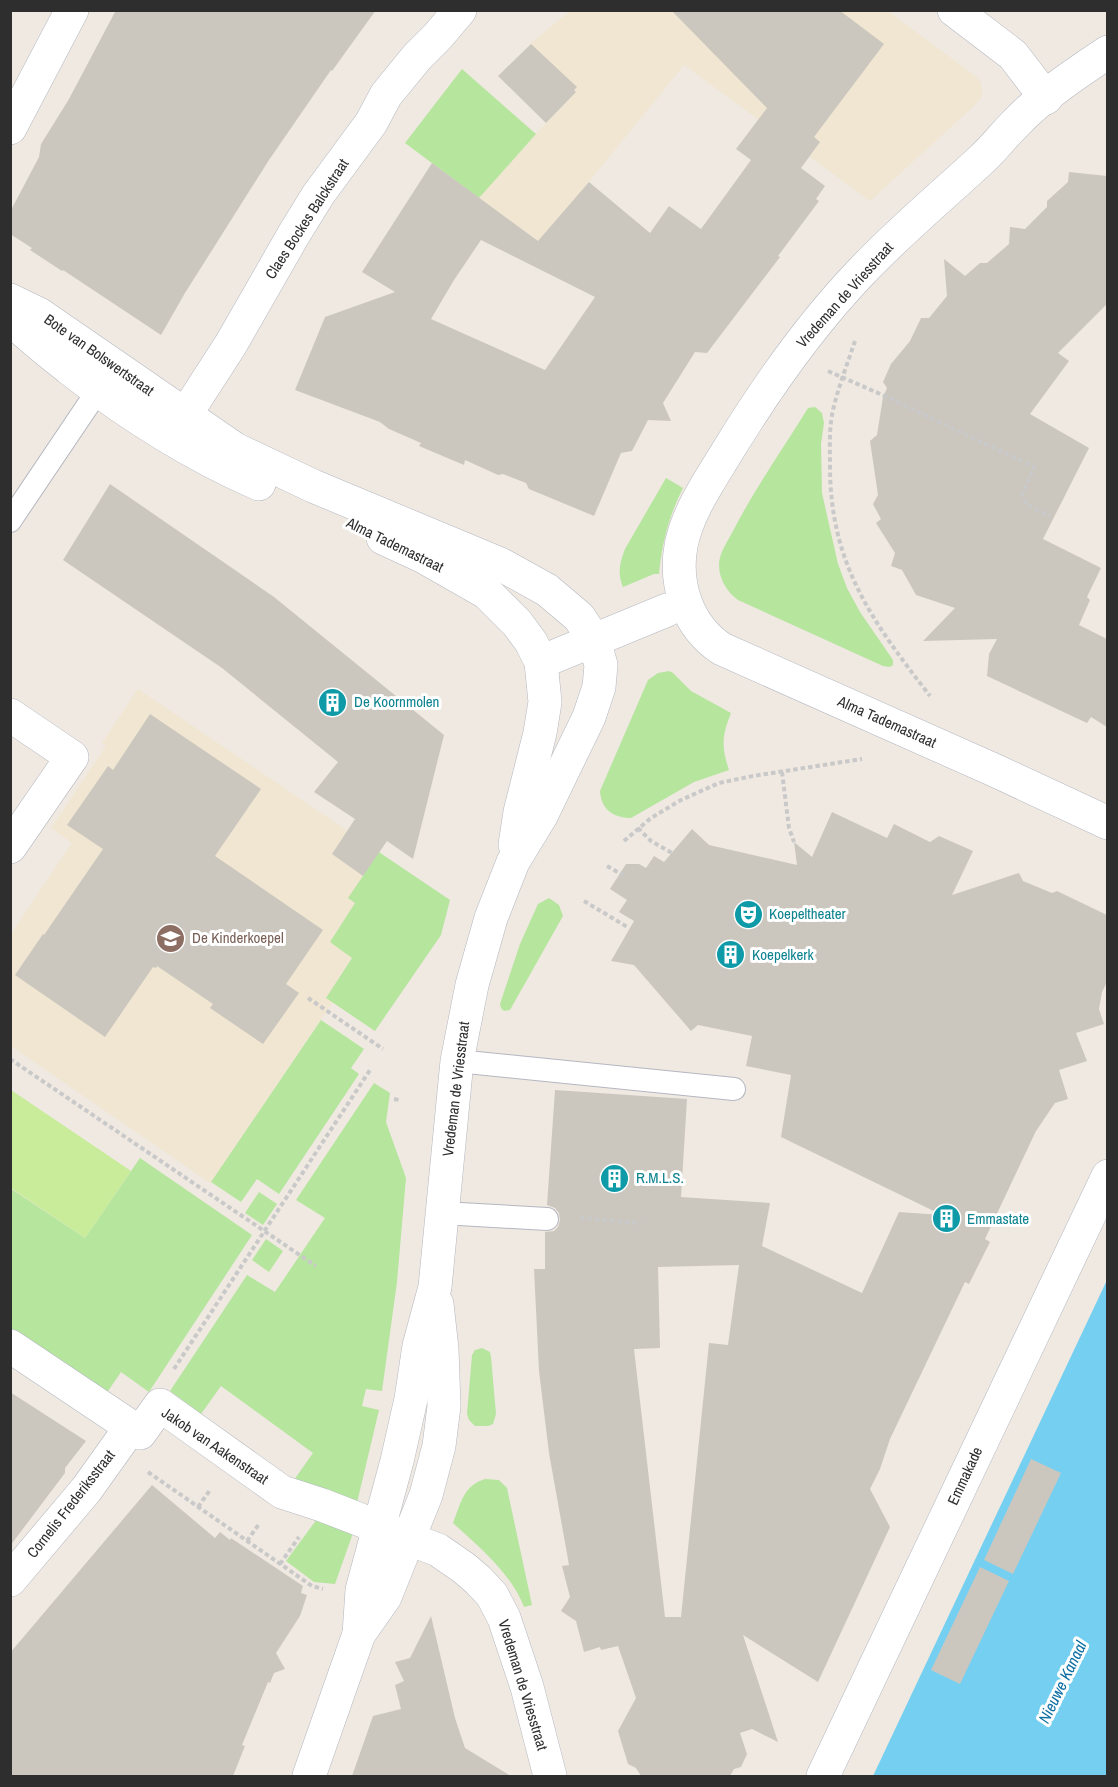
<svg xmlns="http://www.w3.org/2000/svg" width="1118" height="1787" font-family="'Archivo Narrow',sans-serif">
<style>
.education{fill:#f0e6d1}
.green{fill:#b6e59e}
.pitch{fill:#c9ec9a}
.water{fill:#75cff0}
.building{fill:#cbc7bf;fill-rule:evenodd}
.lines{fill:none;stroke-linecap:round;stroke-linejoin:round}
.service-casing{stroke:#b4b7c1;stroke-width:24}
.minor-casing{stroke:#b4b7c1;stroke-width:34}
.tertiary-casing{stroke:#b4b7c1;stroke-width:34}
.path{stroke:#c9c9c9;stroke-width:4;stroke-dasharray:4.5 3;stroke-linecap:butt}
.service{stroke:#fff;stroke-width:22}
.minor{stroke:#fff;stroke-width:33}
.tertiary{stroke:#fff;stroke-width:33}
.labels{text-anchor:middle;stroke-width:6;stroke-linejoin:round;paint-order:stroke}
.street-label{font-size:15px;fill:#2e2e2e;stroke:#fff}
.culture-label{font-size:15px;fill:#0d838f;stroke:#fff;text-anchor:start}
.education-label{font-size:15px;fill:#785e54;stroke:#fff;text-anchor:start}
.water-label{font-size:16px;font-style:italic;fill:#0d6fa3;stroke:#fff}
</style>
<rect width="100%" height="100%" fill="#efe9e1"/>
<g class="education">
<polygon points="570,11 888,11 974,75 980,81 983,95 975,105 870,201 684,65 539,243 479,198 536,134 576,92 574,90 576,87 530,44"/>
<polygon points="138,689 361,840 365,873 348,898 355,903 330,942 352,957 327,997 333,1002 210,1183 11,1046 11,934 72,843 51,828 106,746 102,743"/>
</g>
<g class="green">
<polygon points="462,69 536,134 479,198 405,143"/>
<path d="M815,407L822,413L824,423L821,444L822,493L838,564L847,588L860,612L893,660V665L890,667L883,666L738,600C727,592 719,579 719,565C719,553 728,541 733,531C755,488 783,449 808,408Z"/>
<path d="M666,478L683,488C669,516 662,542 659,574H654L623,587C617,573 620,562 625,549Z"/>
<path d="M669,671L673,673L691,691L731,713C722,736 721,746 729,770L694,782L631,818C613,818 601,809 600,791L648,680L658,673Z"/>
<polygon points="361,840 450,900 441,935 375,1031 326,998 352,958 330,942 355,903 348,898 365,873"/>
<polygon points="549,898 559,905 563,916 510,1010 504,1011 501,1008 500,1004 520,944 538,904"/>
<polygon points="321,1020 364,1049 351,1068 359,1074 279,1194 257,1179 241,1202 211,1182"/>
<polygon points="374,1083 390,1093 386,1122 406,1178 397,1282 382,1391 366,1389 362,1406 379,1410 356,1507 294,1480 313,1453 221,1386 201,1414 170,1391 247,1275 275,1292 325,1218 296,1200"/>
<polygon points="140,1158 252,1235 149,1392 121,1372 104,1397 11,1334 10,1188 85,1238"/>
<polygon points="259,1192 277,1204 263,1225 245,1213"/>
<polygon points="266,1239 283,1251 269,1272 252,1260"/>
<polygon points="482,1348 490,1352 491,1357 496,1414 493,1424 488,1426 475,1426 469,1420 467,1414 472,1355 475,1350"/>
<path d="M485,1479L499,1480L507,1488L532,1605L524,1607C511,1573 479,1547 453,1523C461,1503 463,1486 485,1479Z"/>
<polygon points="317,1519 353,1533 335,1584 314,1582 286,1561"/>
</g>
<polygon class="pitch" points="11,1090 131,1171 85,1238 11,1188"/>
<polygon class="water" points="1107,1280 1107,1776 873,1776"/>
<g class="building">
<polygon points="116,10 376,10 332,71 331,70 269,160 185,293 161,335 63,270 62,271 30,250 32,248 10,234 10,212 39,157 41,144 69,99"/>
<path d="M671,10H839L884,44L814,137L820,142L801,168L825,186L816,199L819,201L778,256L780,257L707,353L695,352L663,403L671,421L648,420L632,451L621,453L594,516L529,489L526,483L503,474L498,475L465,460L464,465L419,446L421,443L389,429L380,422L295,390L325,317L395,292L362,272L432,163L538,241L589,182L650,233L669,206L701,229L751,160L736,149L767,108ZM481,240L595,297L545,370L431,319L454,280Z"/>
<polygon points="531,44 577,87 574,90 576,92 546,123 498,76"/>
<polygon points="1069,172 1107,176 1107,304 1058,353 1069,361 1030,414 1089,448 1043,539 1101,568 1087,597 1090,600 1079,625 1107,639 1107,727 1091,717 1087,723 987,676 989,654 997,639 923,641 955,608 916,595 902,570 891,566 895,553 876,523 881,519 873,504 878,495 870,441 877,435 883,397 887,388 883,382 891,364 910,341 921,318 929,318 947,296 944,259 965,276 980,263 987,263 1009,244 1010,227 1025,229 1047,207 1047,201 1068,182"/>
<polygon points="110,484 274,597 444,735 413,859 387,841 363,876 332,854 355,819 314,792 338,762 222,668 63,560"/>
<polygon points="150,714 261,789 215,856 323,930 286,984 299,993 263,1044 210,1008 213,1004 157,966 156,968 153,967 105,1037 15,975 43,934 44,935 103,849 67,825 108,766 113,770"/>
<path d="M832,812L887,838L894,824L930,842L939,836L973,851L952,895L1019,873L1023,881L1052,893L1057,891L1107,915V982L1102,992L1099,1009L1104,1024L1076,1033L1087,1061L1059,1070L1068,1099L1055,1103L1036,1131L985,1239L990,1242L969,1284L965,1282L890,1439L880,1469L870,1489L890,1527L818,1682L743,1635L778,1742L752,1729L740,1733L747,1754L741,1767L734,1769L730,1776H641L636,1768L628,1764L618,1731L636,1698L618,1646L601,1650L600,1647L584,1652L576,1621L561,1611L570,1597L562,1566L569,1565L549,1453L539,1371L534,1269H545V1232L554,1231L558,1227L560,1220L559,1213L555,1208L547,1205L555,1090L687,1099L681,1197L770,1203L762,1246L862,1293L899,1212L942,1215L781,1137L791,1075L746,1066L752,1036L698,1025L691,1031L634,965L611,961L634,921L619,912L627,900L610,889L626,864H639L646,868L654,856L664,862L692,829L709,845L797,865L794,842L812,857ZM739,1265L728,1345L709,1343L681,1617H665L634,1349L660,1348L658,1267Z"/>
<polygon points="10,1392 86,1441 65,1468 65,1473 10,1546"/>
<polygon points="1031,1459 1061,1473 1013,1574 984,1560"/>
<polygon points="152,1485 215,1538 220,1532 230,1540 231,1538 303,1586 301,1593 307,1595 300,1616 276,1653 285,1669 274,1673 270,1683 268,1682 242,1745 245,1746 233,1776 10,1776 10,1653"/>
<polygon points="980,1567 1009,1581 960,1684 931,1670"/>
<polygon points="431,1616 455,1718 465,1748 511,1776 352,1776 373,1716 401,1709 395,1685 404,1681 395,1662 410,1658"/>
</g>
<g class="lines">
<defs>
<g id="service">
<polyline points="10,521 105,380"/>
<polyline points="457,1061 734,1089"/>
<polyline points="442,1213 547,1219"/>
</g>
<g id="minor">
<polyline points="954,10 1013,55 1046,98"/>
<path d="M1108,52C1078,72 1039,98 1015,124C1003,136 993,149 981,160C941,197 899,232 862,271C809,326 766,388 727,452C710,480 687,513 681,546C674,585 688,627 722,649L994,770L1108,823"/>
<polyline points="10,128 72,10"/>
<polyline points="171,437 231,344 294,234 318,195 371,123 386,95 417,57 438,36 460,10"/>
<polyline points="541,662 667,610"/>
<polyline points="10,715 72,757 10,847"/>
<polyline points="10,1346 140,1433 160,1405 282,1492 322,1505 438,1550 464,1568 478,1580 492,1595 504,1618 527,1687 550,1776"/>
<polyline points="10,1580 86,1490 131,1427"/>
<polyline points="823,1776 1108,1176"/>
</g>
<g id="tertiary">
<polyline points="10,300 39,314 235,449 313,486 500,564 547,590 579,617 594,640 601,665 599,687 589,717 541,816 513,862 491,918 472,985 457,1061 435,1287 419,1346 411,1399 397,1461 362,1590 359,1634"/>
<path d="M10,318C29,337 50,353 70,369C129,415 190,454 259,484"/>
<polyline points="383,538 422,556 487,593 517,623 531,642 541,662 545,702 540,733 520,812 515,845"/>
<polyline points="309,1776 359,1634 385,1597 426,1495 439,1446 444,1406 442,1349 437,1304"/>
</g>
</defs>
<use href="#service" class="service-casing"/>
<use href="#minor" class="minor-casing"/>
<use href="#tertiary" class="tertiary-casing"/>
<g class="path">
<path d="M855,341C847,365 837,390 832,415C829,432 830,449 830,466C830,564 872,621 930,696"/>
<polyline points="828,371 887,397 1034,467 1022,495 1027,505 1050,516"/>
<polyline points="782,772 789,828 794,842"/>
<polyline points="638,828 651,841 674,854"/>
<polyline points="624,841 651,818 681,800 719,783 753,776 862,759"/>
<polyline points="607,866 623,875"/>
<polyline points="584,901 629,928"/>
<polyline points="308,998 383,1049"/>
<polyline points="10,1059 316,1266"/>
<polyline points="394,1099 399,1100"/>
<polyline points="580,1218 641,1223"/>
<polyline points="174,1369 370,1070"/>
<polyline points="148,1472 312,1586 323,1589"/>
<polyline points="198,1507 210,1490"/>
<polyline points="247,1541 259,1524"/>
<polyline points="280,1564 299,1537"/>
</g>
<use href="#service" class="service"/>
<use href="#minor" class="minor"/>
<use href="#tertiary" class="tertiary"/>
</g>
<defs>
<symbol id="building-disc" viewBox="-11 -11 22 22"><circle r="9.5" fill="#0f9aa8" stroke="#fff"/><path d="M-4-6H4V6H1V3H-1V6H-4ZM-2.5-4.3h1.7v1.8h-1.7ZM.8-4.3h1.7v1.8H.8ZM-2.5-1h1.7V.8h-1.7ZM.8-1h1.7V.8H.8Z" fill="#fff"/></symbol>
<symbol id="theatre-disc" viewBox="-11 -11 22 22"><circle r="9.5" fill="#0f9aa8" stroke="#fff"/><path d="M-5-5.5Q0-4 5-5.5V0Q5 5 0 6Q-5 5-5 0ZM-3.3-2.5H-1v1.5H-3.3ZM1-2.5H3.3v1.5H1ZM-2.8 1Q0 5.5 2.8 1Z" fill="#fff"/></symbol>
<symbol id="school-disc" viewBox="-11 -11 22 22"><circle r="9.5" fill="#8d6e63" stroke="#fff"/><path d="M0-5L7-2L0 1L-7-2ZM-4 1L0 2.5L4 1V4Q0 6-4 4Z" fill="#fff"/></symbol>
</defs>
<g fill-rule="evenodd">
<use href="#building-disc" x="316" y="686" width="33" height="33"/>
<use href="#theatre-disc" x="732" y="898" width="33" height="33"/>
<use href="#school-disc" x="154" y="922" width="33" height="33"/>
<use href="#building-disc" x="714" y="938" width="33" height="33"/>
<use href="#building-disc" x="598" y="1162" width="33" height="33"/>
<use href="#building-disc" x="930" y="1202" width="33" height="33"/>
</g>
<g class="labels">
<g class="street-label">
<text transform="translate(307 219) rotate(-57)" y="5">Claes Bockes Balckstraat</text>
<text transform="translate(845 295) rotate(-48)" y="5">Vredeman de Vriesstraat</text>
<text transform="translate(99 355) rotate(35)" y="5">Bote van Bolswertstraat</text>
<text transform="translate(395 545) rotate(26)" y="5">Alma Tademastraat</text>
<text transform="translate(887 722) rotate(24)" y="5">Alma Tademastraat</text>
<text transform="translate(456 1089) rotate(-83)" y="5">Vredeman de Vriesstraat</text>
<text transform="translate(215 1446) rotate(34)" y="5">Jakob van Aakenstraat</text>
<text transform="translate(965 1476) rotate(-65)" y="5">Emmakade</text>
<text transform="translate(71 1504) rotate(-52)" y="5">Cornelis Frederiksstraat</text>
<text transform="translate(523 1685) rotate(73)" y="5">Vredeman de Vriesstraat</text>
</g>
<g class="culture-label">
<text x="354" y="707">De Koornmolen</text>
<text x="769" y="919">Koepeltheater</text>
<text x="752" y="960">Koepelkerk</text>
<text x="636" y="1183">R.M.L.S.</text>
<text x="967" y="1224">Emmastate</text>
</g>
<g class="education-label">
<text x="192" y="943">De Kinderkoepel</text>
</g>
<g class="water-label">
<text transform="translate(1062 1682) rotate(-64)" y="6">Nieuwe Kanaal</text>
</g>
</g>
<rect width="1118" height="1787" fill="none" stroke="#2e2e2e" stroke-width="24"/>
</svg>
